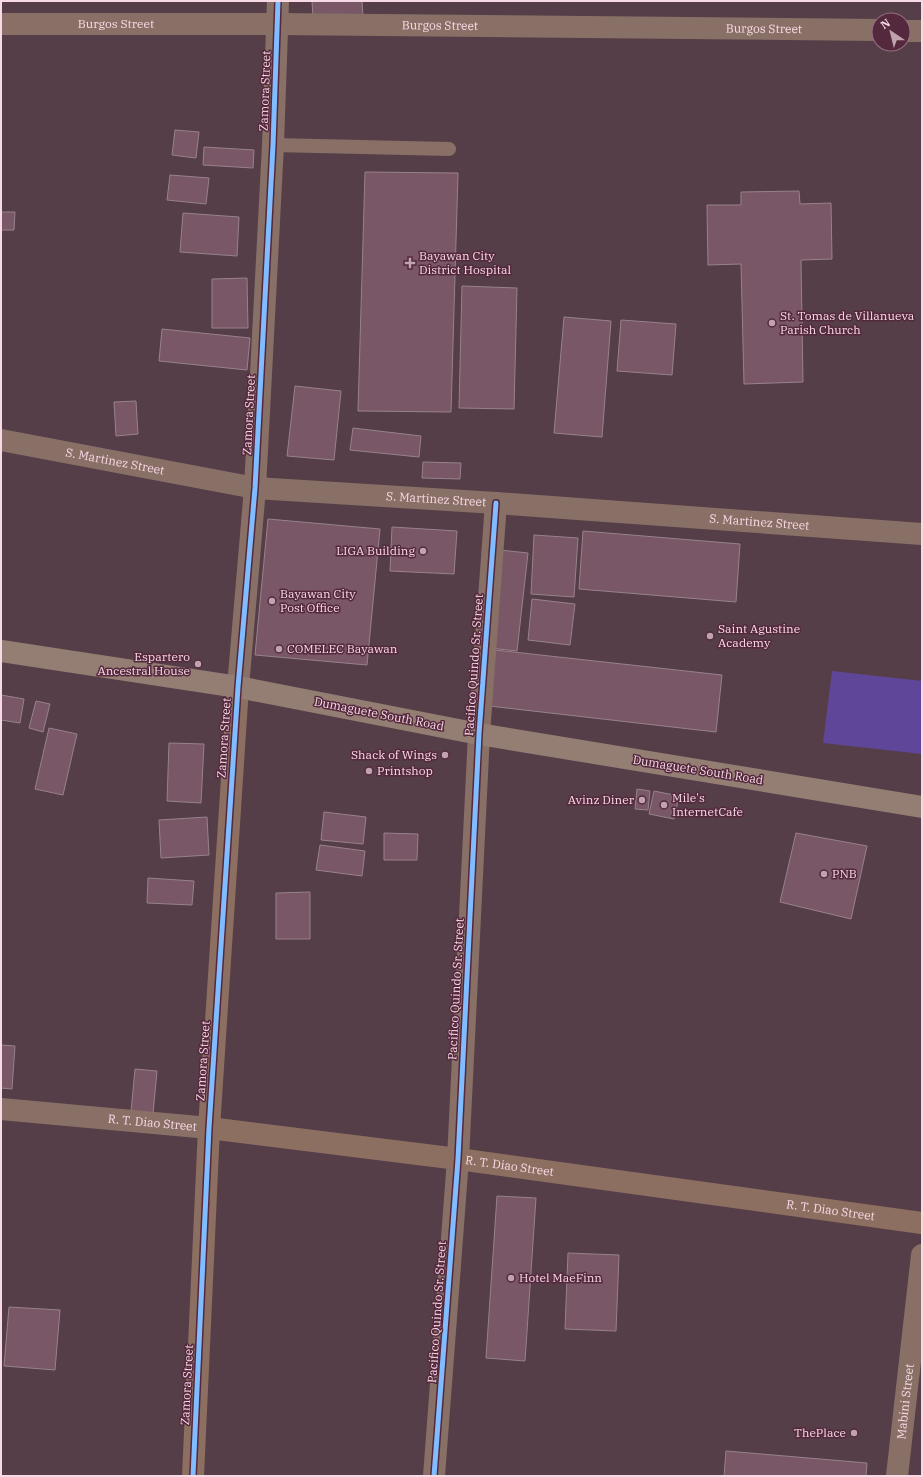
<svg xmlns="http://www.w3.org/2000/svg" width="923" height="1477" font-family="'IBM Plex Serif',serif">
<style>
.green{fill:#5f4698}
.building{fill:#795767;stroke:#97828b}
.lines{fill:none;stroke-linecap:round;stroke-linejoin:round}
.lane{stroke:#887067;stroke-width:14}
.street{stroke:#887067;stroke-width:22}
.secondary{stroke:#8c6f61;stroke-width:22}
.highway{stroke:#947d72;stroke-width:22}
.cycleway-casing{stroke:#54283d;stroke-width:8}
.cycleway{stroke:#80bcff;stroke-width:5}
.poi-dot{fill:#bfa3ae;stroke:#54283d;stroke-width:1.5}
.labels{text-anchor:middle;stroke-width:3;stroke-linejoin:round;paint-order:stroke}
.street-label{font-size:12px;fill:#f7dae5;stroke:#54283d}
.poi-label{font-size:12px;fill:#f7dae5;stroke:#54283d;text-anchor:start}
</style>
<rect width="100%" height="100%" fill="#563e48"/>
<polygon class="green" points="832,671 922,681 922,754 823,743"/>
<g class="building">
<polygon points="312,1 362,1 363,17 313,18"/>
<polygon points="175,130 199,132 196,158 172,155"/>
<polygon points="204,147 254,150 253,168 203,165"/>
<polygon points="365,172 458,173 451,412 358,411"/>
<polygon points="170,175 209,178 206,204 167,200"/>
<polygon points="799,191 800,204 831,203 832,259 801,260 803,382 744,384 741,264 708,265 707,205 741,205 741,192"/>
<polygon points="1,212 15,212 14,230 1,230"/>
<polygon points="183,213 239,217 237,256 180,252"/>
<polygon points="247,278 248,328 212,328 212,279"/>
<polygon points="462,286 517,288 514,409 459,408"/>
<polygon points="564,317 611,321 602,437 554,433"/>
<polygon points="621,320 676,324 672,375 617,371"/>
<polygon points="162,329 250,338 247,370 159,361"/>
<polygon points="295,386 341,391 334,460 287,456"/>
<polygon points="136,401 138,434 116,436 114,402"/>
<polygon points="353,428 421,436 419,457 350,450"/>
<polygon points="423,462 461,463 460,479 422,478"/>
<polygon points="268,519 380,529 367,665 255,655"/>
<polygon points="392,527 457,531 454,574 390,571"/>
<polygon points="583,531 740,544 736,602 579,589"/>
<polygon points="534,535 578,538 574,597 531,594"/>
<polygon points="500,550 528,553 517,651 490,648"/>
<polygon points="532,599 575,604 570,645 528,640"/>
<polygon points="495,650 722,675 716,732 489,706"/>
<polygon points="1,695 24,699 20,723 1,720"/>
<polygon points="36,701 50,704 43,732 29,728"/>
<polygon points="49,728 77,734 63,795 35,789"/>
<polygon points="169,743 204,744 201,803 167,801"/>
<polygon points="637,789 650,791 648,810 635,809"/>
<polygon points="654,791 679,796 674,819 649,814"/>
<polygon points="324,812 366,817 363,844 321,840"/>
<polygon points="207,817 209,855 161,858 159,820"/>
<polygon points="384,833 418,834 417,860 384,860"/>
<polygon points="796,833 867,846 851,919 780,902"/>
<polygon points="320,845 365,851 362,876 316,870"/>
<polygon points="148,878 194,881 192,905 147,903"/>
<polygon points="310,892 310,939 276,939 276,893"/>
<polygon points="1,1045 15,1046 12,1089 1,1088"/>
<polygon points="135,1069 157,1071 153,1114 131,1112"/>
<polygon points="497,1196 536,1198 525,1361 486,1358"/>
<polygon points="568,1253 619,1255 616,1331 565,1329"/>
<polygon points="9,1307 60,1310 55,1370 4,1366"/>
<polygon points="726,1451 867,1463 866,1476 724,1476"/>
</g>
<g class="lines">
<polyline class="lane" points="273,145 449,149"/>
<g class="street">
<path id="s1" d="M1,24H276L879,30"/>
<polyline points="903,31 922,31"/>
<path id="s2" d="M1,440L255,488L496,503L922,534"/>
<polyline points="238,687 255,488 273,145 278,1"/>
<path id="s3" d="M1,1109L209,1128"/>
<polyline points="434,1476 458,1159 479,734 496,503"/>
<path id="s4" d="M897,1476L922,1255"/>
</g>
<g class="secondary">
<path id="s5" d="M209,1128L458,1159L922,1223"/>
<polyline points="193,1476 209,1128 238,687"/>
</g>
<polyline class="highway" points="1,651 238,687 479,734 922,807"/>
<defs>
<g id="cycleway">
<polyline points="193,1476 209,1128 238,687 255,488 273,145 278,1"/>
<polyline points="434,1476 458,1159 479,734 496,503"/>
</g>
</defs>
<use href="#cycleway" class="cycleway-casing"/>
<use href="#cycleway" class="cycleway"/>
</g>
<g class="poi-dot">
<path d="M408 257h4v4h4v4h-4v4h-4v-4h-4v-4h4z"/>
<circle cx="772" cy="323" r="4"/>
<circle cx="423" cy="551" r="4"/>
<circle cx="272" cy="601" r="4"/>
<circle cx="710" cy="636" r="4"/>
<circle cx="279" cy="649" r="4"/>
<circle cx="198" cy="664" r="4"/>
<circle cx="445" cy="755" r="4"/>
<circle cx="369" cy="771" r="4"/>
<circle cx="642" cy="800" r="4"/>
<circle cx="664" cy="805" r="4"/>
<circle cx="824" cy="874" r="4"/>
<circle cx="511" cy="1278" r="4"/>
<circle cx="854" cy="1433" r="4"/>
</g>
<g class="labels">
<g class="street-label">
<text dy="4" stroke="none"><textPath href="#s1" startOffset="115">Burgos Street</textPath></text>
<text dy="4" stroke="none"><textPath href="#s1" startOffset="439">Burgos Street</textPath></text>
<text dy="4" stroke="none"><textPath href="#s1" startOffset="763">Burgos Street</textPath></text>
<text transform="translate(265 91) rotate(-88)" y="4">Zamora Street</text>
<text transform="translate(249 415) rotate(-87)" y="4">Zamora Street</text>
<text dy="4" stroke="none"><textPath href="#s2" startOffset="116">S. Martinez Street</textPath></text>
<text dy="4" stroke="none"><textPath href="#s2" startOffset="440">S. Martinez Street</textPath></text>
<text dy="4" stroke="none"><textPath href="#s2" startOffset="764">S. Martinez Street</textPath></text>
<text transform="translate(474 665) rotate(-86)" y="4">Pacifico Quindo Sr. Street</text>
<text transform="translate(379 714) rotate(11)" y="4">Dumaguete South Road</text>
<text transform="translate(224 738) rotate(-86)" y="4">Zamora Street</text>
<text transform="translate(698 770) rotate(9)" y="4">Dumaguete South Road</text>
<text transform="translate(456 989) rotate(-87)" y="4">Pacifico Quindo Sr. Street</text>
<text transform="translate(203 1061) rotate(-86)" y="4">Zamora Street</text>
<text dy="4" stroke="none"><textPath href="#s3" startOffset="152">R. T. Diao Street</textPath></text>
<text dy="4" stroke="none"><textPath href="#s5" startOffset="303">R. T. Diao Street</textPath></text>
<text dy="4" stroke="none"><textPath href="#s5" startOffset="627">R. T. Diao Street</textPath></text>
<text transform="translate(437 1312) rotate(-86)" y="4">Pacifico Quindo Sr. Street</text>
<text transform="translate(187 1385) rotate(-87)" y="4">Zamora Street</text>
<text dy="4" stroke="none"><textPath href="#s4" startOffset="75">Mabini Street</textPath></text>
</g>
<g class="poi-label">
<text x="419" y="260">Bayawan City<tspan x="419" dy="14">District Hospital</tspan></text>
<text x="780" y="320">St. Tomas de Villanueva<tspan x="780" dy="14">Parish Church</tspan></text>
<text x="415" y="555" text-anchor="end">LIGA Building</text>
<text x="280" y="598">Bayawan City<tspan x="280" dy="14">Post Office</tspan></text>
<text x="718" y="633">Saint Agustine<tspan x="718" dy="14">Academy</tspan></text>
<text x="287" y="653">COMELEC Bayawan</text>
<text x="190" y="661" text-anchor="end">Espartero<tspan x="190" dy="14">Ancestral House</tspan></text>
<text x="437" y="759" text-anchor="end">Shack of Wings</text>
<text x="377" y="775">Printshop</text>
<text x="672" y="802">Mile's<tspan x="672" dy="14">InternetCafe</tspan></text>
<text x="634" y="804" text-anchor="end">Avinz Diner</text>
<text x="832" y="878">PNB</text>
<text x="519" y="1282">Hotel MaeFinn</text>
<text x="846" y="1437" text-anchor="end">ThePlace</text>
</g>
</g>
<rect width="923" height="1477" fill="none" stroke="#f7dae5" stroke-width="4"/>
<g transform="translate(891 32) rotate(325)"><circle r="19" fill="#54283d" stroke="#956f80"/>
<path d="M0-3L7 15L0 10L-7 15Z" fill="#bfa3ae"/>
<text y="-6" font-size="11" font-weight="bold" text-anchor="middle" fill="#f7dae5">N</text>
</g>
</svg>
